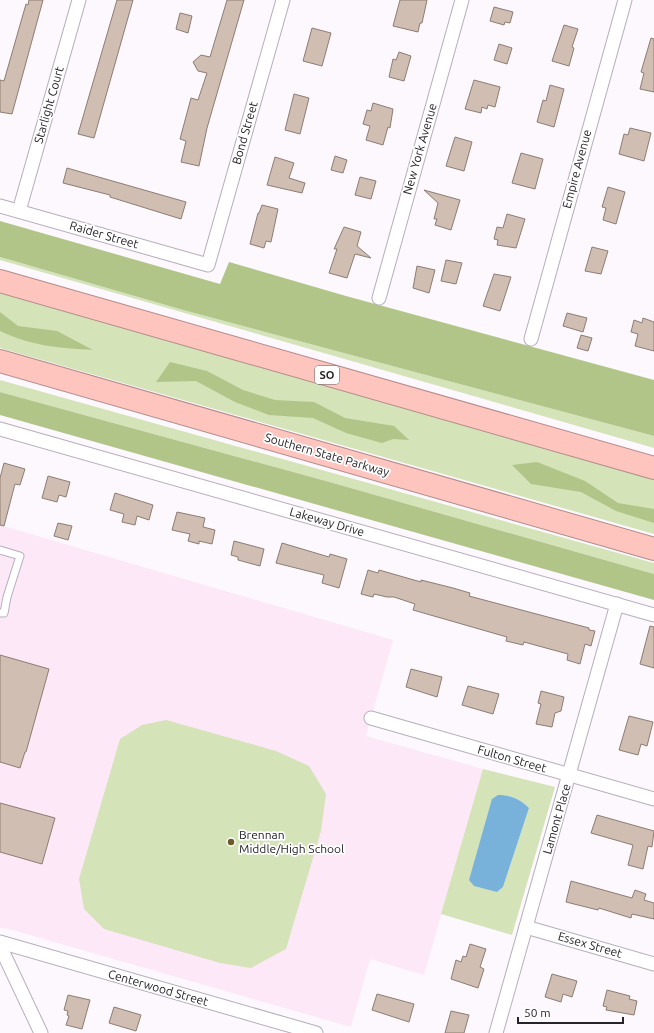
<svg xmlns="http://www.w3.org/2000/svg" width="654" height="1033" font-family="Ubuntu,sans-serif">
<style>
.education{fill:#fde8f8}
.green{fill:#d4e3b8;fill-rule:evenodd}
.forest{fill:#b1c588}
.water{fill:#78b2db}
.building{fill:#d0beb3;stroke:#8d7c72}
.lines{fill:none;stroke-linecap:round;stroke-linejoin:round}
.service-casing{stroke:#b7adbd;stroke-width:9}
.minor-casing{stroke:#b7adbd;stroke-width:15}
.motorway-casing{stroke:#b28c8a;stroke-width:24}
.service{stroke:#fff;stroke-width:7}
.minor{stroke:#fff;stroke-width:13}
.motorway{stroke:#fdc5be;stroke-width:22}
.poi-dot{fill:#6b5a28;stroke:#fff;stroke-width:1.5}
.labels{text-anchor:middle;stroke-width:3.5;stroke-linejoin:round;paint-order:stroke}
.shield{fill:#fff;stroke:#676469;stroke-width:1}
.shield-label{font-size:11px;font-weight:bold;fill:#262229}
.street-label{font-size:12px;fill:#262229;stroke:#fff}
.poi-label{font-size:12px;fill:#262229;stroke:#fff;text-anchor:start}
</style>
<rect width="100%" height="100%" fill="#fcf8fe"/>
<polygon class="education" points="0,525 393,640 366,736 483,769 424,975 370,959 351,1027 9,929 0,928"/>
<g class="green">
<polygon points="0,257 183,310 654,436 654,448 0,260"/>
<polygon points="0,293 654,479 654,534 0,348"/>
<polygon points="0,380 654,563 654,574 326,481 0,392"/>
<polygon points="166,720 276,751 309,766 326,794 321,831 286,949 251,968 220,963 104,929 84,909 79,879 120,739 142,725"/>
<path d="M483,769L555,787L512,935L441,914ZM498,795C511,795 520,799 529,808L503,887L497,892Z"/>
</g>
<g class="forest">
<polygon points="0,221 220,284 229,262 346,296 654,380 654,436 183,310 0,257"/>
<path d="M0,312L18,326L57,331L93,350C58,348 32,346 0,331Z"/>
<polygon points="170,362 207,371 243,390 275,400 314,402 345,418 394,426 409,440 393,439 382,443 346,433 313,418 269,415 235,402 196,381 156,382"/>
<polygon points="0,392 326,481 654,574 654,600 0,415"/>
<polygon points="537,462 585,481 618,503 654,509 654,523 616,511 581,492 531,484 512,465"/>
</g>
<path class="water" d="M498,795C511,795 520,799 529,808L503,887L497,892L474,886L469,880L492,799Z"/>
<g class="building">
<polygon points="29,0 43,0 12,114 0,112 0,80 4,81 26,4 28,5"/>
<polygon points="117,0 133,0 94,138 78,134"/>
<polygon points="227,0 244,0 207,128 199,166 181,162 186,141 180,139 191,98 198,100 207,73 198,71 193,62 201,55 210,57"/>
<polygon points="400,0 427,0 422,23 420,23 418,32 393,26"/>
<polygon points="494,7 513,12 510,23 505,22 504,25 490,21"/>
<polygon points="180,13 192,16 188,33 176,29"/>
<polygon points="564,25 578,29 572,47 574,48 569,66 552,61"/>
<polygon points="312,28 331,33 322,66 303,61"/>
<polygon points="651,38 654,39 654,92 640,89 644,73 641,72"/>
<polygon points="499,44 512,48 507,64 494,60"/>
<polygon points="399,52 411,56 404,81 389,77 393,59 396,60"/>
<polygon points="474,80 500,87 495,107 488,105 487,109 482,107 481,113 465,109"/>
<polygon points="550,85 564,89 554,127 537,122 543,100 546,101"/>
<polygon points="294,94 309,98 300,134 285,130"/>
<polygon points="373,103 393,109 390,128 388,127 383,145 366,140 370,126 363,124 367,110 371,111"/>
<polygon points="630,128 651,133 644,161 619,154 624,134 628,135"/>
<polygon points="455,137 472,142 464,171 446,166"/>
<polygon points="521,153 543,159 535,189 512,183"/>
<polygon points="335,156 347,160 343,173 331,170"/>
<polygon points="275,157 294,163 289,178 305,183 302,193 267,185"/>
<polygon points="67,168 186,202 181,219 110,197 110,195 63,183"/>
<polygon points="360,177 376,181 371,199 355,195"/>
<polygon points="608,187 625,192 616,224 603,220 606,208 602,207"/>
<polygon points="424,190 460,200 451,230 435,225 437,219 434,219 438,203"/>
<polygon points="262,205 278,209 271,242 266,241 264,248 250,244 258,213 259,213"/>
<polygon points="507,214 525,219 516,248 497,245 498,240 494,239 497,227 503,228"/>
<polygon points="344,227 361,232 357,246 371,258 355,254 347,278 329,273 337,249 334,249"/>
<polygon points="592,247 608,251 601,274 585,271"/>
<polygon points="446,260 462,263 456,284 441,281"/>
<polygon points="417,266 435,270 429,293 413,288"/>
<polygon points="494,274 511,277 500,311 483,306"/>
<polygon points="567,313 587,318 583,332 563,326"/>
<polygon points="643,318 654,322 654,351 635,346 638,334 631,332 634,320 642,323"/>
<polygon points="581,335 592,338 588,351 577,348"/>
<polygon points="4,463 25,469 20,485 15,484 4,526 0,525 0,478"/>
<polygon points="48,476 70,482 66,497 59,495 57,502 42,498"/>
<polygon points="115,493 153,505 149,520 137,516 135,525 122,522 124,514 110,510"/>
<polygon points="177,512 205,518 203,527 215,530 212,544 199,541 199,544 188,541 190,534 172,530"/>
<polygon points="58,523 72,526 68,540 54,536"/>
<polygon points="234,541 264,549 260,566 238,560 238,557 231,555"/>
<polygon points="282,543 329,557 330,554 347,559 339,588 322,583 324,575 276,563"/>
<polygon points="368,570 378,573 379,570 421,582 421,580 453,588 470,593 469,596 589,628 589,630 595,631 591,646 585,644 580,664 567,660 568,654 524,642 523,645 506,641 507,637 413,610 415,604 394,597 387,597 374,594 373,597 361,594"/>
<polygon points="650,626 654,627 654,668 640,664"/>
<polygon points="0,655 49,669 26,752 25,752 20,768 0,762"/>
<polygon points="411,669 442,677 437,697 406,687"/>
<polygon points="468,686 499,694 493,714 462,705"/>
<polygon points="541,691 564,697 561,711 555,713 552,727 536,724 541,704 538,703"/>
<polygon points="629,716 653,722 647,746 641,744 638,755 619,750"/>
<polygon points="0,803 55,818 42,864 0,852"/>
<polygon points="597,815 654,831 652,847 648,846 643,869 628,865 633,845 591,833"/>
<polygon points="571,881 632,898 635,890 646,894 644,900 654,903 654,919 632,914 631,918 599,908 598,910 566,902"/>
<polygon points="470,944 486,949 480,967 484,969 478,988 451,979 456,960 461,962 463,956 466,957"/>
<polygon points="552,974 577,981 572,997 563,994 561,1002 545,997"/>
<polygon points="607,990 630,996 629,999 637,1001 634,1015 606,1010 607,1007 603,1006"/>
<polygon points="377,994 414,1004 409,1022 372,1010"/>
<polygon points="68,995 90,1000 82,1029 66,1025 69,1016 67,1015 68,1011 64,1010"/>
<polygon points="114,1007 141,1015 136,1031 109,1023"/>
<polygon points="451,1011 469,1015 464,1033 445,1033"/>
</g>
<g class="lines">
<defs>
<polyline id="service" points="0,550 20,556 7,597 4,613 0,613"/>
<g id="minor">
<polyline points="0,206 208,265 283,0"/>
<polyline points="19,211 79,0"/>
<polyline points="379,298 462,0"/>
<polyline points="531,339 625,0"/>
<polyline points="0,429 654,615"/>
<polyline points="371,718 654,799"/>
<polyline points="526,927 654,964"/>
<polyline points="0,942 316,1033"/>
<polyline points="0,946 41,1033"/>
<polyline points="496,1033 617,604"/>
</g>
<g id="motorway">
<polyline points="0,281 654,468"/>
<polyline points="0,361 654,549"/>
</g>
</defs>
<use href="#service" class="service-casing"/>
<use href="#minor" class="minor-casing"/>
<use href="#motorway" class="motorway-casing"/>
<use href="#service" class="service"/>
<use href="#minor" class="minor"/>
<use href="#motorway" class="motorway"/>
</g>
<circle class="poi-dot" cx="231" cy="842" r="4"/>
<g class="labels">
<rect class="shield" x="315" y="366" width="24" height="18" rx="3"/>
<g class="shield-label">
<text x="327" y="379">SO</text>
</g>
<g class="street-label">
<text transform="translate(49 105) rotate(-74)" y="4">Starlight Court</text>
<text transform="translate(245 133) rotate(-74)" y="4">Bond Street</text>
<text transform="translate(420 149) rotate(-74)" y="4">New York Avenue</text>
<text transform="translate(577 169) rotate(-75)" y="4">Empire Avenue</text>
<text transform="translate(104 235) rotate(16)" y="4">Raider Street</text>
<text transform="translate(327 455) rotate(16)" y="4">Southern State Parkway</text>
<text transform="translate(327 522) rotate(16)" y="4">Lakeway Drive</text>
<text transform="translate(512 759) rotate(16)" y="4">Fulton Street</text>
<text transform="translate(557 819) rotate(-74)" y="4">Lamont Place</text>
<text transform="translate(590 945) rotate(16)" y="4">Essex Street</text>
<text transform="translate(158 988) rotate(16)" y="4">Centerwood Street</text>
</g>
<g class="poi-label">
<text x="239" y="839">Brennan<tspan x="239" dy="14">Middle/High School</tspan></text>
</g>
</g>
<path d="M518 1017v6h105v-6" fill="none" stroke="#262229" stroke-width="2"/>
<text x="524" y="1017" font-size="12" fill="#262229" stroke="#ffffff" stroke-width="3" paint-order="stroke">50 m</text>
</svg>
